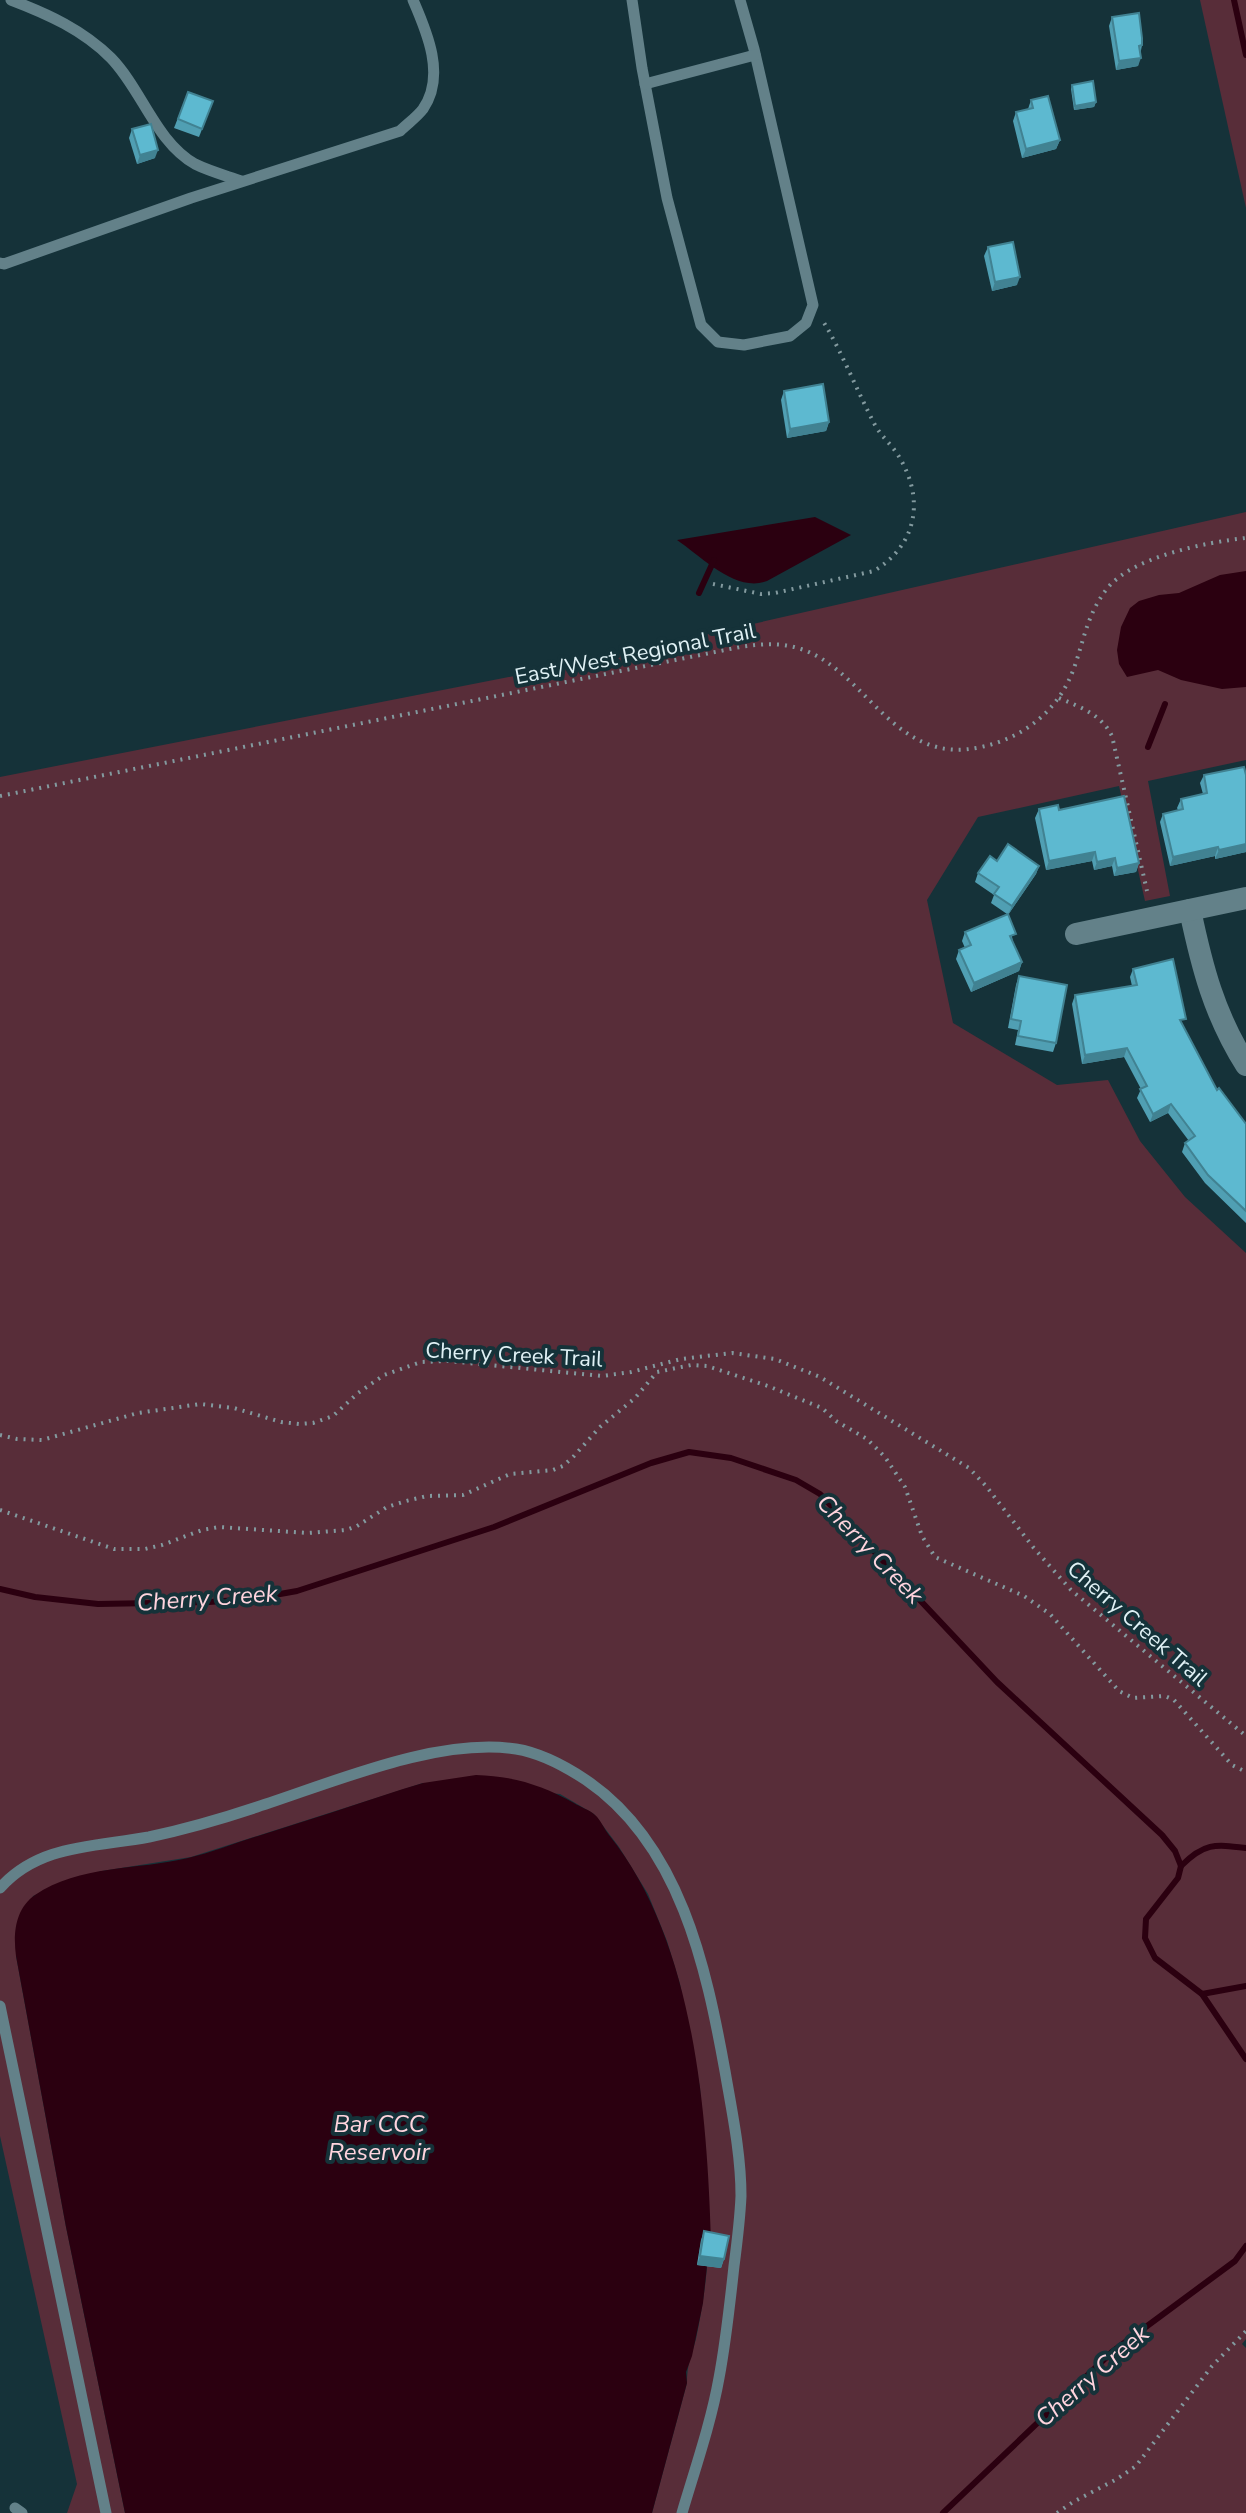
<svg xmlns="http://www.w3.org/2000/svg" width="1246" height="2513" font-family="'Nunito Sans',sans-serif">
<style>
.green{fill:#582d39}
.water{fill:#2b0010}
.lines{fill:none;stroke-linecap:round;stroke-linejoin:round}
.stream{stroke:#2b0010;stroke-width:6}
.path{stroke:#839a9f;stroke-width:4;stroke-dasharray:2 6;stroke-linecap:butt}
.lane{stroke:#638189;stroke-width:11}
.street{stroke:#638189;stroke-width:22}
.wall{fill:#509fb3}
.shaded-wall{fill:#418292}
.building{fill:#5db9d0;stroke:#418292;stroke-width:2}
.labels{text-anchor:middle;stroke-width:8;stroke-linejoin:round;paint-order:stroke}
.street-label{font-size:22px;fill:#e0f1f5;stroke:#153239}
.water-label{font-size:24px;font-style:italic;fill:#ffd4de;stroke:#153239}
</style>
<rect width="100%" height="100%" fill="#153239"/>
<g class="green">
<polygon points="1200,0 1246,0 1246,208"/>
<path d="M1246,512V760L1148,781L1170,896L1145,901L1119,786L978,817L927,900L953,1023L1057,1085L1108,1080L1140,1141L1185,1197L1246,1253V2339L1242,2344L1246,2348V2513H652L687,2383C687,2364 691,2357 696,2339C701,2315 705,2291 707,2267L697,2265L701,2240L710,2225L700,2088L680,1984L667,1941L648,1894L619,1847L594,1814L560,1794L423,1783L191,1857L102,1871L73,1879L33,1896L16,1956L66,2227L125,2513H67L77,2484L0,2136V777L585,662Z"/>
</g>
<g class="water">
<path d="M815,517L851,535L767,581C736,593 702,557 677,540Z"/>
<polygon points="1246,571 1246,687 1222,689 1181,680 1158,670 1127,677 1119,664 1117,650 1121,627 1130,608 1139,601 1159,595 1179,593 1220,575"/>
<path d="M476,1775C513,1776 542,1785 574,1803C580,1807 590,1810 595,1815C601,1820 604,1829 609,1835C694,1940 707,2110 711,2241L701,2240L697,2264L707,2266L703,2303L692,2356L686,2372L687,2383L652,2513H125L66,2227L16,1956C13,1934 15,1909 35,1895C79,1865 138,1870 188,1858C211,1853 235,1843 258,1836C306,1821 354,1805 403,1789L423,1783Z"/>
</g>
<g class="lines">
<g class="stream">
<polyline points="1234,0 1246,55"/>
<polyline points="699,593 714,560"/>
<polyline points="1148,747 1165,704"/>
<polyline points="0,1589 35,1597 98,1604 209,1602 252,1599 297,1591 494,1527 651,1463 689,1452 731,1458 796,1480 820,1494 997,1682 1162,1835 1175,1851 1181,1866 1178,1878 1146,1919 1145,1938 1155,1958 1202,1994 1246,2059"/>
<path d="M1181,1866C1204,1843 1214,1844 1246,1848"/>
<polyline points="1202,1994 1246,1986"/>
<polyline points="943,2513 1112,2352 1235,2261 1246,2246"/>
</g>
<g class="path">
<path d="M713,584L761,594L775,593L874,571C918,544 925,498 898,455C891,444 881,436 875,425C857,391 843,354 823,321"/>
<path d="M1059,698C1080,707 1101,714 1112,736L1147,891"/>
<path d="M0,796L740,647C761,644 780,642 801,649C867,671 894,767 981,747C1024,738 1059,710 1074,668C1084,640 1087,615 1106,590C1130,557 1207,542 1246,538"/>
<polyline points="0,1435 17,1439 42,1440 138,1413 200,1404 234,1408 281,1422 299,1424 313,1423 333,1416 358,1393 384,1375 421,1362 448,1361 602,1376 631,1372 681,1359 732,1353 775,1359 820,1377 969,1468 986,1486 1033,1547 1071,1590 1246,1736"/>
<polyline points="0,1510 114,1549 145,1549 162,1545 202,1530 219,1527 308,1533 346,1530 357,1526 387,1507 406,1501 427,1496 463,1495 510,1474 553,1470 563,1466 574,1456 600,1427 635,1398 657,1372 691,1365 707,1366 768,1386 822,1408 836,1421 867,1439 885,1457 905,1487 922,1536 935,1557 1024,1596 1050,1614 1119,1691 1133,1698 1165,1696 1174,1700 1232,1765 1246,1772"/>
<polyline points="1057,2513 1073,2502 1117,2479 1136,2466 1212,2366 1246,2331"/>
</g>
<g class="lane">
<path d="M11,0C48,14 83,30 111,58C142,90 156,142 195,164C209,171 227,176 241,181"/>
<polyline points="632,0 642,68 667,198 701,325 718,342 744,345 790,336 806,323 813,305 754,49 740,0"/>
<polyline points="645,84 755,55"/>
<path d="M0,263L4,264L191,198L400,131C407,124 417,117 423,109C446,76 427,32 413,0"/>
<path d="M0,1888C39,1844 95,1847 149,1837C186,1829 221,1819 257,1807C332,1783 437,1737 516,1749C541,1753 565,1766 586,1780C680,1844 706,1966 725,2071C732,2112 741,2154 741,2196C740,2219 737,2243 734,2266C730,2303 726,2341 719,2378C711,2423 695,2469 682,2513"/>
<polyline points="0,2006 106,2513"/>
<polyline points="15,2508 22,2513"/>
</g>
<g class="street">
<path d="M1190,910C1202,967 1214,1014 1246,1065"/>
<polyline points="1076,934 1246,898"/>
</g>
</g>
<g class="wall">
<polygon points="1112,17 1142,45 1138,66 1116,70 1109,26"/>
<polygon points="1072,85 1096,102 1094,107 1074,110 1071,89"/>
<polygon points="188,92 213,101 199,137 174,128"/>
<polygon points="1031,100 1060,140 1056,149 1022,158 1013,121 1016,112 1028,109"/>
<polygon points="132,129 155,158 137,164 129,138"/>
<polygon points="988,247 1017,285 992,291 984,256"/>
<polygon points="784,391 829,422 826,431 787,438 781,400"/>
<polygon points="1204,775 1246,775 1246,852 1215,859 1215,856 1170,866 1160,822 1163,814 1178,810 1177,808 1181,799 1203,794 1200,783"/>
<polygon points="1039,809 1059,810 1139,863 1136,872 1114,876 1112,866 1094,870 1092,861 1046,870 1035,818"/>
<polygon points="997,861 1039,866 1036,874 1008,915 1013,942 1022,962 1019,971 971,992 956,959 959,950 965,948 962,941 965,932 1007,914 991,903 994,895 975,882 978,873"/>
<polygon points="1133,969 1184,1027 1217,1090 1246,1124 1246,1223 1205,1183 1182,1152 1185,1143 1189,1141 1168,1113 1150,1122 1137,1098 1141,1089 1124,1057 1082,1064 1072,1004 1075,995 1132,986 1130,977"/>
<polygon points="1019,976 1056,1043 1053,1052 1015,1045 1018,1030 1008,1028 1016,985"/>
<polygon points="704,2231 724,2259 721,2268 697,2265 701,2240"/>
</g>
<g class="shaded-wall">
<polygon points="1141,58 1138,66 1116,70 1119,61"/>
<polygon points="1096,102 1094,107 1074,110 1075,106"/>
<polygon points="1060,140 1056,149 1022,158 1026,149"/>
<polygon points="158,150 155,158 137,164 140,155"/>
<polygon points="1020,277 1017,285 992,291 995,282"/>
<polygon points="829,422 826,431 787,438 790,429"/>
<polygon points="1246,844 1246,852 1215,859 1219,850"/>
<polygon points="1218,847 1215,856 1170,866 1173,857"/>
<polygon points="1095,852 1092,861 1046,870 1049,861"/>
<polygon points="1115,858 1112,866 1094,870 1097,862"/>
<polygon points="1139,863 1136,872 1114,876 1117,868"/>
<polygon points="1039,866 1036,874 1008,915 1012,906"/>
<polygon points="1022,962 1019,971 971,992 974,983"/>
<polygon points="1127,1048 1124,1057 1082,1064 1085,1055"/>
<polygon points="1171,1104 1168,1113 1150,1122 1153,1114"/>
<polygon points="700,2256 724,2259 721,2268 697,2265"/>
</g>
<g class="building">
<polygon points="1139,13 1142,38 1142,45 1139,46 1141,58 1119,61 1112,17"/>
<polygon points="1093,81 1096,102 1075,106 1072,85"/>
<polygon points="188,92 213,101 202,129 178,119"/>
<polygon points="1048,96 1060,140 1026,149 1016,112 1033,108 1031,100"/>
<polygon points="151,124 158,150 140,155 132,129"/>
<polygon points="1013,242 1020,277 995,282 988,247"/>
<polygon points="823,384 829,422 790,429 784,391"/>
<polygon points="1244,767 1246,775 1246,844 1219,850 1218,847 1173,857 1163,814 1183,809 1181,799 1207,793 1204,775"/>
<polygon points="1124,796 1139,863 1117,868 1115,858 1097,862 1095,852 1049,861 1039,809 1058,805 1059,810"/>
<polygon points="1008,844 1039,866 1012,906 994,894 999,887 978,873 990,856 997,861"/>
<polygon points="1008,914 1016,934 1010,936 1022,962 974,983 959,950 971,945 965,932"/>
<polygon points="1173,959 1186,1019 1180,1020 1217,1090 1219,1088 1246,1124 1246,1211 1208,1175 1185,1143 1195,1136 1171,1104 1153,1114 1140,1089 1147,1086 1127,1048 1085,1055 1075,995 1137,985 1133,969"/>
<polygon points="1019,976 1067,985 1056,1043 1018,1036 1021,1021 1011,1019"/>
<polygon points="704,2231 729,2236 724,2259 700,2256"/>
</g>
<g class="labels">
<g class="street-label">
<text transform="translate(635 653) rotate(-11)" y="8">East/West Regional Trail</text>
<text transform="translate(514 1354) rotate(3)" y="8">Cherry Creek Trail</text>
<text transform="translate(1138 1623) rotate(41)" y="8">Cherry Creek Trail</text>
</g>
<g class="water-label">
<text transform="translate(870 1549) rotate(46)" y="8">Cherry Creek</text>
<text transform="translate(207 1598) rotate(-4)" y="8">Cherry Creek</text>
<text x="379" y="2132">Bar CCC<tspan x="379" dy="28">Reservoir</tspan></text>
<text transform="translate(1092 2376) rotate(-41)" y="8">Cherry Creek</text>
</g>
</g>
</svg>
